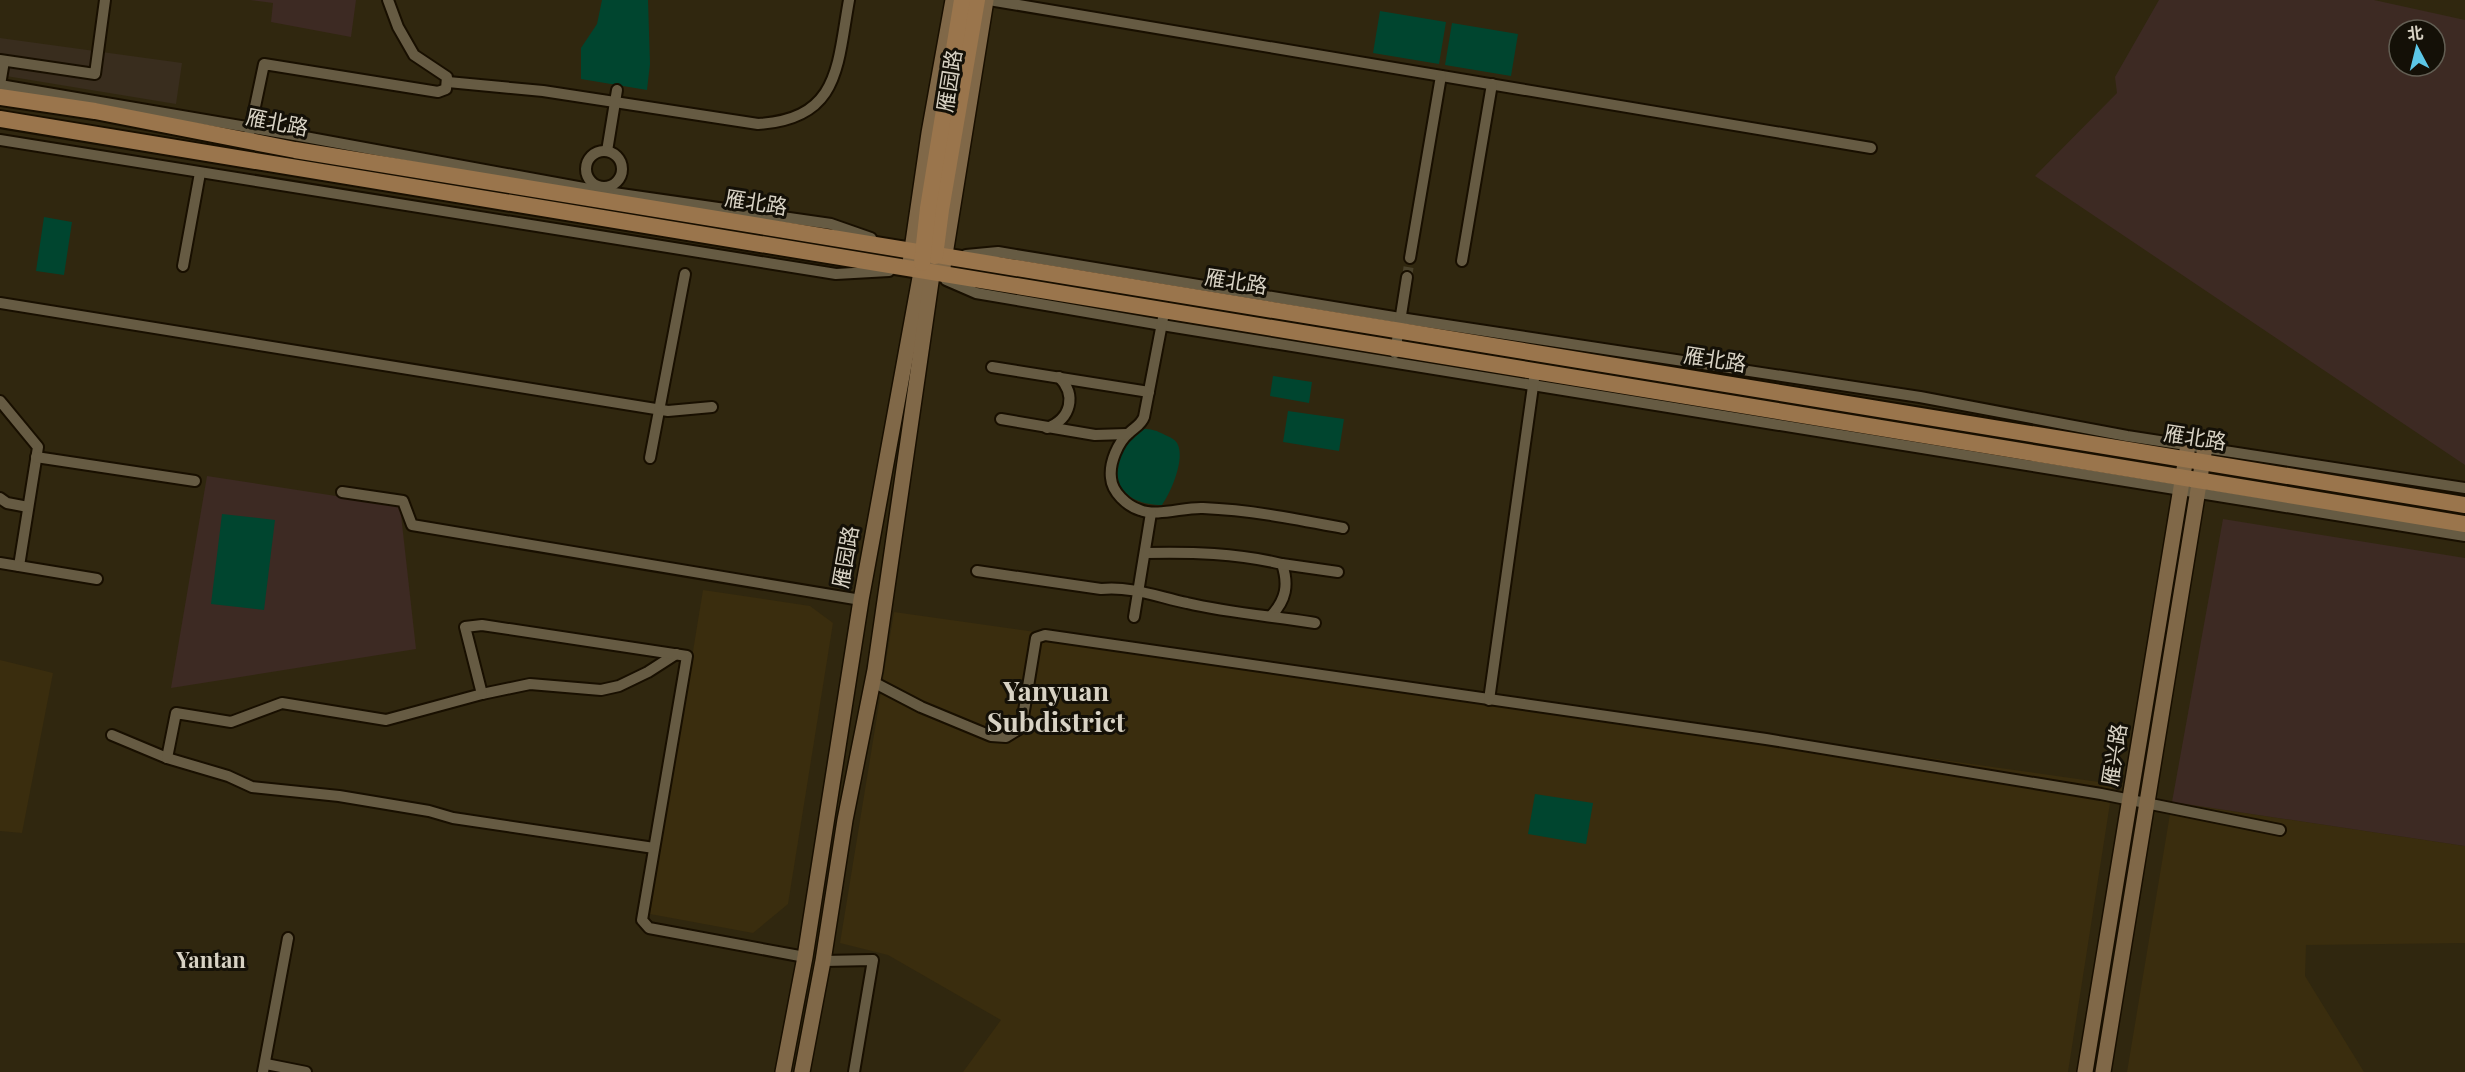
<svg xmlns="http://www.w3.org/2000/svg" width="2465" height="1072" font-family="'Playfair Display','Noto Sans SC',serif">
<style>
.commercial{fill:#392d1e}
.built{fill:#3a2d0e}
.education{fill:#3d2a23;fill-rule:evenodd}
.green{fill:#00452f}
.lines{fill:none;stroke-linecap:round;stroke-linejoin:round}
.minor-tunnel{stroke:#49412a;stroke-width:10;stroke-dasharray:10 5;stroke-linecap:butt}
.minor-casing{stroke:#180f00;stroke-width:14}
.secondary-casing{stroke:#180f00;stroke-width:18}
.primary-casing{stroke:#180f00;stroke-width:20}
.minor{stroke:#665b43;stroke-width:10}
.secondary{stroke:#806848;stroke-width:15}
.primary{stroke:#9a754c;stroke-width:16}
.labels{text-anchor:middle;stroke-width:6;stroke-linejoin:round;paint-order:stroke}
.street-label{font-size:21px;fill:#d8d2c4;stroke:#141007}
.neighbourhood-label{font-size:22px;font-weight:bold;fill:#d8d2c4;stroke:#141007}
.district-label{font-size:27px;font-weight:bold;fill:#d8d2c4;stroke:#141007}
</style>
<rect width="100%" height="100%" fill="#30270f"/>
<polygon class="commercial" points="0,38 182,63 176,104 0,75"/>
<g class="built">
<polygon points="703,590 810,606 833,623 788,904 753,933 650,914"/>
<polygon points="894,612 2113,784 2068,1072 963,1072 1001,1020 888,955 840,943"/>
<polygon points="0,660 53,673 22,833 0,831"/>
<polygon points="2172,802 2465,846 2465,943 2306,945 2305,976 2364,1072 2127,1072"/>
</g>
<g class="education">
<polygon points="250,0 356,0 351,37 271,22 273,3"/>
<path d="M2159,0H2374L2465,20V465L2035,176L2117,93L2115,77ZM2399,30H2435V66H2399Z"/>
<polygon points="207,476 400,506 416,649 171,688"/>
<polygon points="2223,519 2465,558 2465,846 2172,802"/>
</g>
<g class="green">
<polygon points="602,0 648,0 650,64 647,90 581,79 581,48 597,24"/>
<polygon points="1380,11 1446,22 1439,64 1373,53"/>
<polygon points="1452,23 1518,34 1511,76 1445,65"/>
<polygon points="44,217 72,222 64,275 36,271"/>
<polygon points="1273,376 1312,382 1309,403 1270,396"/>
<polygon points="1288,411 1344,419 1339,451 1283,442"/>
<path d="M1144,429C1151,429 1155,430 1161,433C1167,436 1174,438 1177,443C1186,458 1171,492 1162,505C1125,505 1104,480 1126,446C1130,440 1138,435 1144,429Z"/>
<polygon points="222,514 275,520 264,610 211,604"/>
<polygon points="1535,794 1593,803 1586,844 1528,834"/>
</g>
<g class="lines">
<polyline class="minor-tunnel" points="1407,277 1410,258"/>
<defs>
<g id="minor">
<polyline points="989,0 1871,148"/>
<polyline points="0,60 95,74 105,0"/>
<path d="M448,82L543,91L758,124C840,119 837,66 849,0"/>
<polyline points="0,85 294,135 600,191 831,224 871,238"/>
<polyline points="0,85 4,61"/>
<polyline points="249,135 264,64 438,92 446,89 447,77 414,55 398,27 388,0"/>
<polyline points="0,140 836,274 889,271"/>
<circle cx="604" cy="169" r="18"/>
<polyline points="607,151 617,90"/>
<polyline points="966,255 998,252 1400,318 1920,397 2127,436 2465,488"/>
<polyline points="1410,258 1441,76"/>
<polyline points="1462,261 1492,84"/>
<polyline points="183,266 200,173"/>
<polyline points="946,280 976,293 1162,325 2465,536"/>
<polyline points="0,303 668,411 712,407"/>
<path d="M1163,318L1144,417C1141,425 1135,427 1129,433C1118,442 1109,463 1111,478C1112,492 1127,506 1140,510C1157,517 1184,507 1203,508C1251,510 1296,519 1343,528"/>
<polyline points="1395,353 1407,277"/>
<polyline points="992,367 1149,392"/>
<polyline points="0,401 38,447 19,566"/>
<polyline points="1001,419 1095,435 1127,434"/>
<path d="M1047,428C1071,419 1077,395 1059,377"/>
<polyline points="36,457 195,481"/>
<polyline points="650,458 685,274"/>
<polyline points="342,492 403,501 412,525 861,600"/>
<polyline points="0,498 7,503 28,507"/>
<path d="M1145,553C1192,552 1236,553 1282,564C1289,585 1286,600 1271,616"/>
<polyline points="0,563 97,579"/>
<polyline points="1282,564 1338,572"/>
<path d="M977,571L1101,589C1132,586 1158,597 1187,603C1229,613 1272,616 1315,623"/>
<polyline points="1134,617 1151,513"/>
<polyline points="873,682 921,707 991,736 1006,737 1019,729 1022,723 1036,638 1045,635 1766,739 2101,794 2280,830"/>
<polyline points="482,694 530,684 601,690 619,686 648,672 676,654"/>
<polyline points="1489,700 1534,379"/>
<polyline points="112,735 167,758 228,776 252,787 339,796 429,811 453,818 654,848"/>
<polyline points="167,758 176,713 231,722 282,703 386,720 482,694 465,627 482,625 687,656 642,920 649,928 805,957"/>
<polyline points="823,961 873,960 854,1072"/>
<polyline points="266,1064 306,1072"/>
<polyline points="263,1072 288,938"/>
</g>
<g id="secondary">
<polyline points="910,263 929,133 953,0"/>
<polyline points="943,267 986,0"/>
<polyline points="783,1072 805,957 861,600 921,272"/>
<polyline points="802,1072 823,961 845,820 875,670 934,261"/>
<polyline points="2085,1072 2188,445"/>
<polyline points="2103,1072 2205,447"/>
</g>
<g id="primary">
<polyline points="0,97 95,111 295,150 2465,505"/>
<polyline points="0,119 2465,524"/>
<polyline points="935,256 941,210 977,0"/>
<polyline points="922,263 928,208 962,0"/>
</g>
</defs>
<use href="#minor" class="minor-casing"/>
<use href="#secondary" class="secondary-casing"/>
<use href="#primary" class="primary-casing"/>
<use href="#minor" class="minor"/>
<use href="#secondary" class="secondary"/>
<use href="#primary" class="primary"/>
</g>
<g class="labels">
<g class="street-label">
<text transform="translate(950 81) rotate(-81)" y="7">雁园路</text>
<text transform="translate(277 123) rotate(11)" y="7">雁北路</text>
<text transform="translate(756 203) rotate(9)" y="7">雁北路</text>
<text transform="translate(1236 282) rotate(9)" y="7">雁北路</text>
<text transform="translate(1715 360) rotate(9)" y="7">雁北路</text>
<text transform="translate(2195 438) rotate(9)" y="7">雁北路</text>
<text transform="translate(846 557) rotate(-80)" y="7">雁园路</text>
<text transform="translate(2115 755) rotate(-81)" y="7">雁兴路</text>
</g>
<g class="neighbourhood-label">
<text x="211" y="968">Yantan</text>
</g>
<g class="district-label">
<text x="1056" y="701">Yanyuan<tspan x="1056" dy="31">Subdistrict</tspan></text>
</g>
</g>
<g transform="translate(2417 48) rotate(353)"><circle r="28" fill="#141007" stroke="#625e53" stroke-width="1.5"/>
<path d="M0-4.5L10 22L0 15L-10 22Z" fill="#5cc7e8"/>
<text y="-9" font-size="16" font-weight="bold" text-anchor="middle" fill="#d8d2c4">北</text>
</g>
</svg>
